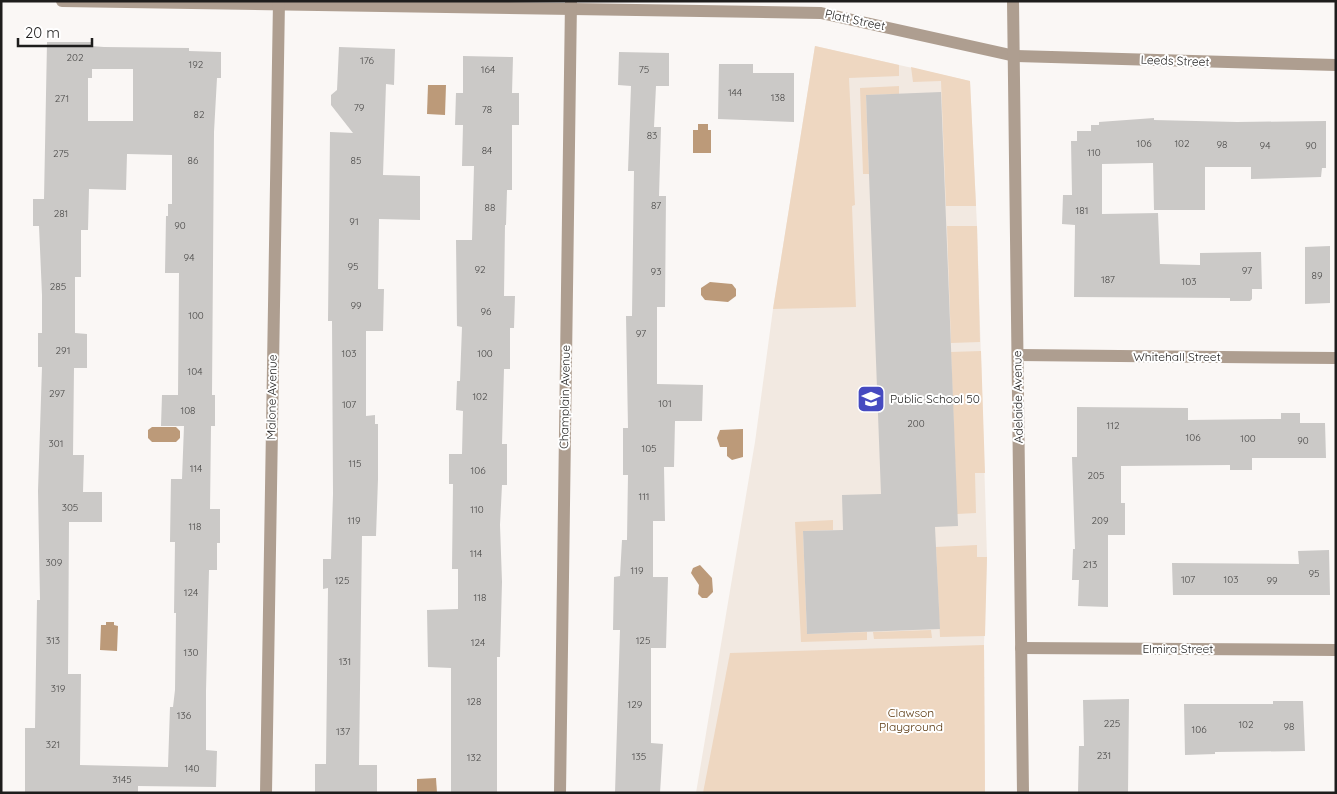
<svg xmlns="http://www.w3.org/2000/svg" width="1337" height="794" font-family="Quicksand,sans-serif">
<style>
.built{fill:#f2e9e1}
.green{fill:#eed7c1}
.water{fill:#bc9a79}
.building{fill:#cbc9c7;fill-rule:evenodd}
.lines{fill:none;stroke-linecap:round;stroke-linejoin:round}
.street{stroke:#ae9e90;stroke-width:12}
.labels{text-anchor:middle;stroke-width:4;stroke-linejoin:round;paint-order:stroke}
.number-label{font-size:10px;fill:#494847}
.street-label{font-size:12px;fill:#1e1d1c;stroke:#fff}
.poi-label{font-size:12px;fill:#1e1d1c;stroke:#fff;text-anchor:start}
.park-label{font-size:12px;fill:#59360d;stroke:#fff}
</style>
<rect width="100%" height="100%" fill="#faf7f5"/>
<polygon class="built" points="815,46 970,81 977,226 987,557 984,645 985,793 696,793 755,442 773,309"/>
<g class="green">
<polygon points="815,46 899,65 899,76 849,78 855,205 852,206 856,307 773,309"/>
<polygon points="911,67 970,81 976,206 946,206 941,81 913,82"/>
<polygon points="899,86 899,94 866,95 869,174 863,174 860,88"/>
<polygon points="947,226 977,226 980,342 951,343"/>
<polygon points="981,351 985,473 975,473 976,513 957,514 951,352"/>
<polygon points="833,520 833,530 803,531 807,634 867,632 867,640 801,642 795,522"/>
<polygon points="977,545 977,557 987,557 985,636 940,637 936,547"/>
<polygon points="931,630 932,638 874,639 873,632"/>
<polygon points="984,645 985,793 703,793 730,653"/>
</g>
<g class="water">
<polygon points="428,85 446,85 445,115 427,114"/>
<polygon points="698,124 708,124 708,130 711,130 711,153 693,153 693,130 698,130"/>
<polygon points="710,282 732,284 736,289 736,296 728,302 705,300 701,295 701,288"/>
<polygon points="152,427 176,427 180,431 180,438 176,442 152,442 148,438 148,430"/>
<polygon points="743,429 743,457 732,460 727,456 727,447 720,447 717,438 720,430"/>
<polygon points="700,565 712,578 713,592 707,598 702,598 698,594 699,585 691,573 693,568"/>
<polygon points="106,622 114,622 114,625 118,626 117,651 100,650 101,625 106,625"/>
<polygon points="436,778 437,793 417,793 417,779"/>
</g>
<g class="building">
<path d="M47,42H91V46L104,47L189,48V51L221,52V78H217L214,132L212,395H215V426H211L210,509H220V543H217V570H209L206,691V750L217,751L216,787L138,786V793H25V728H35L37,600H40L38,491L42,367H38V333H42V295L39,226H33V199H44ZM92,69H133V121H88V78H92ZM127,154L172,155V204H168V216H166L165,273H179L178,395H162L161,426H184L182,479H171L170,542H175L174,613H176L175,690L173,707H170L168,767L80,765L81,674H68L69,522H102V492H83L84,455H73L74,368H87V334L75,333V277H81V230H88L89,189L126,190Z"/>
<polygon points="339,47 395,49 394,85 386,84 383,175 420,176 420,220 379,219 378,289 384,289 383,331 366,331 366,416 375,415 375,424 378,424 378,479 376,536 362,536 359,765 377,765 377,793 315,793 315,764 326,764 328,588 323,589 323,559 331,559 333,494 332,321 328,321 330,132 353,133 331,105 331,95 337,90"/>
<polygon points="619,52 669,53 669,86 656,86 654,127 661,127 659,196 666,196 665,307 657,307 657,384 703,385 702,421 675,421 674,467 664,467 665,521 653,521 653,577 668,577 666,648 651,648 651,743 663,744 660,793 615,793 620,630 613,630 614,577 620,576 622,540 627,540 628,475 623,475 623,428 628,428 626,316 632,316 634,171 628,171 631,86 618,85"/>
<polygon points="463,56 513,57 512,93 519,93 519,125 512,125 512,190 507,190 506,225 505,225 504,296 515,296 514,328 510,328 510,369 504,369 502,444 507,444 507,485 502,485 500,525 502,582 500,657 497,657 497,793 451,793 451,668 428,667 427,610 458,609 458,569 452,569 453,484 449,484 449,454 462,454 463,411 456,410 457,381 460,381 462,327 457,326 456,240 472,240 474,166 462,166 463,125 455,125 456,93 463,93"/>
<polygon points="719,64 753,64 753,73 794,73 794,122 718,119"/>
<polygon points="941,92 958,526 935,527 940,629 807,634 803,531 843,530 842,495 881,494 866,95"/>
<polygon points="1154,118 1154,120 1237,122 1326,121 1326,168 1322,168 1321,177 1251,179 1251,167 1205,167 1205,210 1154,210 1153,163 1102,164 1102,214 1158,213 1160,264 1200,265 1200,253 1261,252 1262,289 1252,289 1252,299 1250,301 1230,301 1230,298 1074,297 1075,225 1062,224 1063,195 1072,195 1071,141 1077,141 1077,131 1091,131 1091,125 1099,125 1099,122"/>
<polygon points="1330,246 1330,303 1305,304 1305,247"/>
<polygon points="1077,407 1188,408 1188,420 1281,419 1281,413 1300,413 1300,423 1325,423 1326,458 1252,458 1252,470 1230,470 1230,465 1121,466 1121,503 1125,503 1125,535 1108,535 1108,607 1078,606 1079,580 1072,580 1073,549 1075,549 1072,457 1077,457"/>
<polygon points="1329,550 1330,595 1173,595 1172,563 1299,564 1298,551"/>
<polygon points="1129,699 1128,793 1078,793 1079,746 1084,746 1083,700"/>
<polygon points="1273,701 1303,701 1305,751 1215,752 1215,754 1185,755 1184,704 1273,704"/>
</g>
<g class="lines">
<g class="street">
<polyline points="62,1 821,13 1015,56 1336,65"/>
<polyline points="1013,1 1023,793"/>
<polyline points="1018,355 1336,358"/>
<polyline points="1021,648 1336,650"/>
<polyline points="266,793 279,1"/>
<polyline points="560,793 571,1"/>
</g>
</g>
<defs>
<symbol id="school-square" viewBox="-11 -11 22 22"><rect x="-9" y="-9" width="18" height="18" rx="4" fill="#464ac0" stroke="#fff"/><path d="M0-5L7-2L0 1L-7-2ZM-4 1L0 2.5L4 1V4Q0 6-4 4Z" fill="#fff"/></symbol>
</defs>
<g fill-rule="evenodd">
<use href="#school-square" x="855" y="383" width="32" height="32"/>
</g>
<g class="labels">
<g class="number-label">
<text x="75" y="61">202</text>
<text x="367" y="64">176</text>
<text x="196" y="68">192</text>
<text x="488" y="73">164</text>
<text x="644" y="73">75</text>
<text x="735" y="96">144</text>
<text x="778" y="101">138</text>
<text x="62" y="102">271</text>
<text x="359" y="111">79</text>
<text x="487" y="113">78</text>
<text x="199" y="118">82</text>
<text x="652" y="139">83</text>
<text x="1144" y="147">106</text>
<text x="1182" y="147">102</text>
<text x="1222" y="148">98</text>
<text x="1265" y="149">94</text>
<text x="1311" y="149">90</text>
<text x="487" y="154">84</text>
<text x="1094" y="156">110</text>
<text x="61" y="157">275</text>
<text x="193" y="164">86</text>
<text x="356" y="164">85</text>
<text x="656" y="209">87</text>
<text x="490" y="211">88</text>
<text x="1082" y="214">181</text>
<text x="61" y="217">281</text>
<text x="354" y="225">91</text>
<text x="180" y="229">90</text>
<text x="189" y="261">94</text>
<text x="353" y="270">95</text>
<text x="480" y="273">92</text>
<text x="1247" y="274">97</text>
<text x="656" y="275">93</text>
<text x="1317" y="279">89</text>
<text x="1108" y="283">187</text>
<text x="1189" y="285">103</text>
<text x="58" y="290">285</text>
<text x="356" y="309">99</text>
<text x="486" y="315">96</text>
<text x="196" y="319">100</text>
<text x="641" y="337">97</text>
<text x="63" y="354">291</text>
<text x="349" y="357">103</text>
<text x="485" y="357">100</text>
<text x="195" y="375">104</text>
<text x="57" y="397">297</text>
<text x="480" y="400">102</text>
<text x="665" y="407">101</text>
<text x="349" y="408">107</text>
<text x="188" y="414">108</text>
<text x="916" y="427">200</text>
<text x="1113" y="429">112</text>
<text x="1193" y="441">106</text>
<text x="1248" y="442">100</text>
<text x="1303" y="444">90</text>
<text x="56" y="447">301</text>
<text x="649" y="452">105</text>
<text x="355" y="467">115</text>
<text x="196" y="472">114</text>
<text x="478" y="474">106</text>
<text x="1096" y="479">205</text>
<text x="644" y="500">111</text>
<text x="70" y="511">305</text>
<text x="477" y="513">110</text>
<text x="354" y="524">119</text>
<text x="1100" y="524">209</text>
<text x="195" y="530">118</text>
<text x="476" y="557">114</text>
<text x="54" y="566">309</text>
<text x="1090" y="568">213</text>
<text x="637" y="574">119</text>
<text x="1314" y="577">95</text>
<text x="1188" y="583">107</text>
<text x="1231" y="583">103</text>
<text x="342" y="584">125</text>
<text x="1272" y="584">99</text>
<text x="191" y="596">124</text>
<text x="480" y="601">118</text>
<text x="53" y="644">313</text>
<text x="643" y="644">125</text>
<text x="478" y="646">124</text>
<text x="191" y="656">130</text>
<text x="345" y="665">131</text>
<text x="58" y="692">319</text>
<text x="474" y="705">128</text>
<text x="635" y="708">129</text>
<text x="184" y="719">136</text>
<text x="1112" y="727">225</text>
<text x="1246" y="728">102</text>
<text x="1289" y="730">98</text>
<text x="1199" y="733">106</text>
<text x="343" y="735">137</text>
<text x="53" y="748">321</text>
<text x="1104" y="759">231</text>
<text x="639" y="760">135</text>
<text x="474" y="761">132</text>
<text x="192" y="772">140</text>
<text x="122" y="783">3145</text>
</g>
<g class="street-label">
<text transform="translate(855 20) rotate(12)" y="4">Platt Street</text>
<text transform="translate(1175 61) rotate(2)" y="4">Leeds Street</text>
<text x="1177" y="361">Whitehall Street</text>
<text transform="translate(272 397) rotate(-89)" y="4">Malone Avenue</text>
<text transform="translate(565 397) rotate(-89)" y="4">Champlain Avenue</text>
<text transform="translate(1018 397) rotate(-91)" y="4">Adelaide Avenue</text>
<text x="1178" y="653">Elmira Street</text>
</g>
<g class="poi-label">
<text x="890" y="403">Public School 50</text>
</g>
<g class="park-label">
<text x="911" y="717">Clawson<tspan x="911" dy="14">Playground</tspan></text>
</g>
</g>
<rect width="1337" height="794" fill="none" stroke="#1e1d1c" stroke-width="5"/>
<path d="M18 38v8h74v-8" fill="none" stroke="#1e1d1c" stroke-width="2.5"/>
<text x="25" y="38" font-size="15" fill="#1e1d1c" stroke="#ffffff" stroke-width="4" paint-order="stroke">20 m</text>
</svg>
